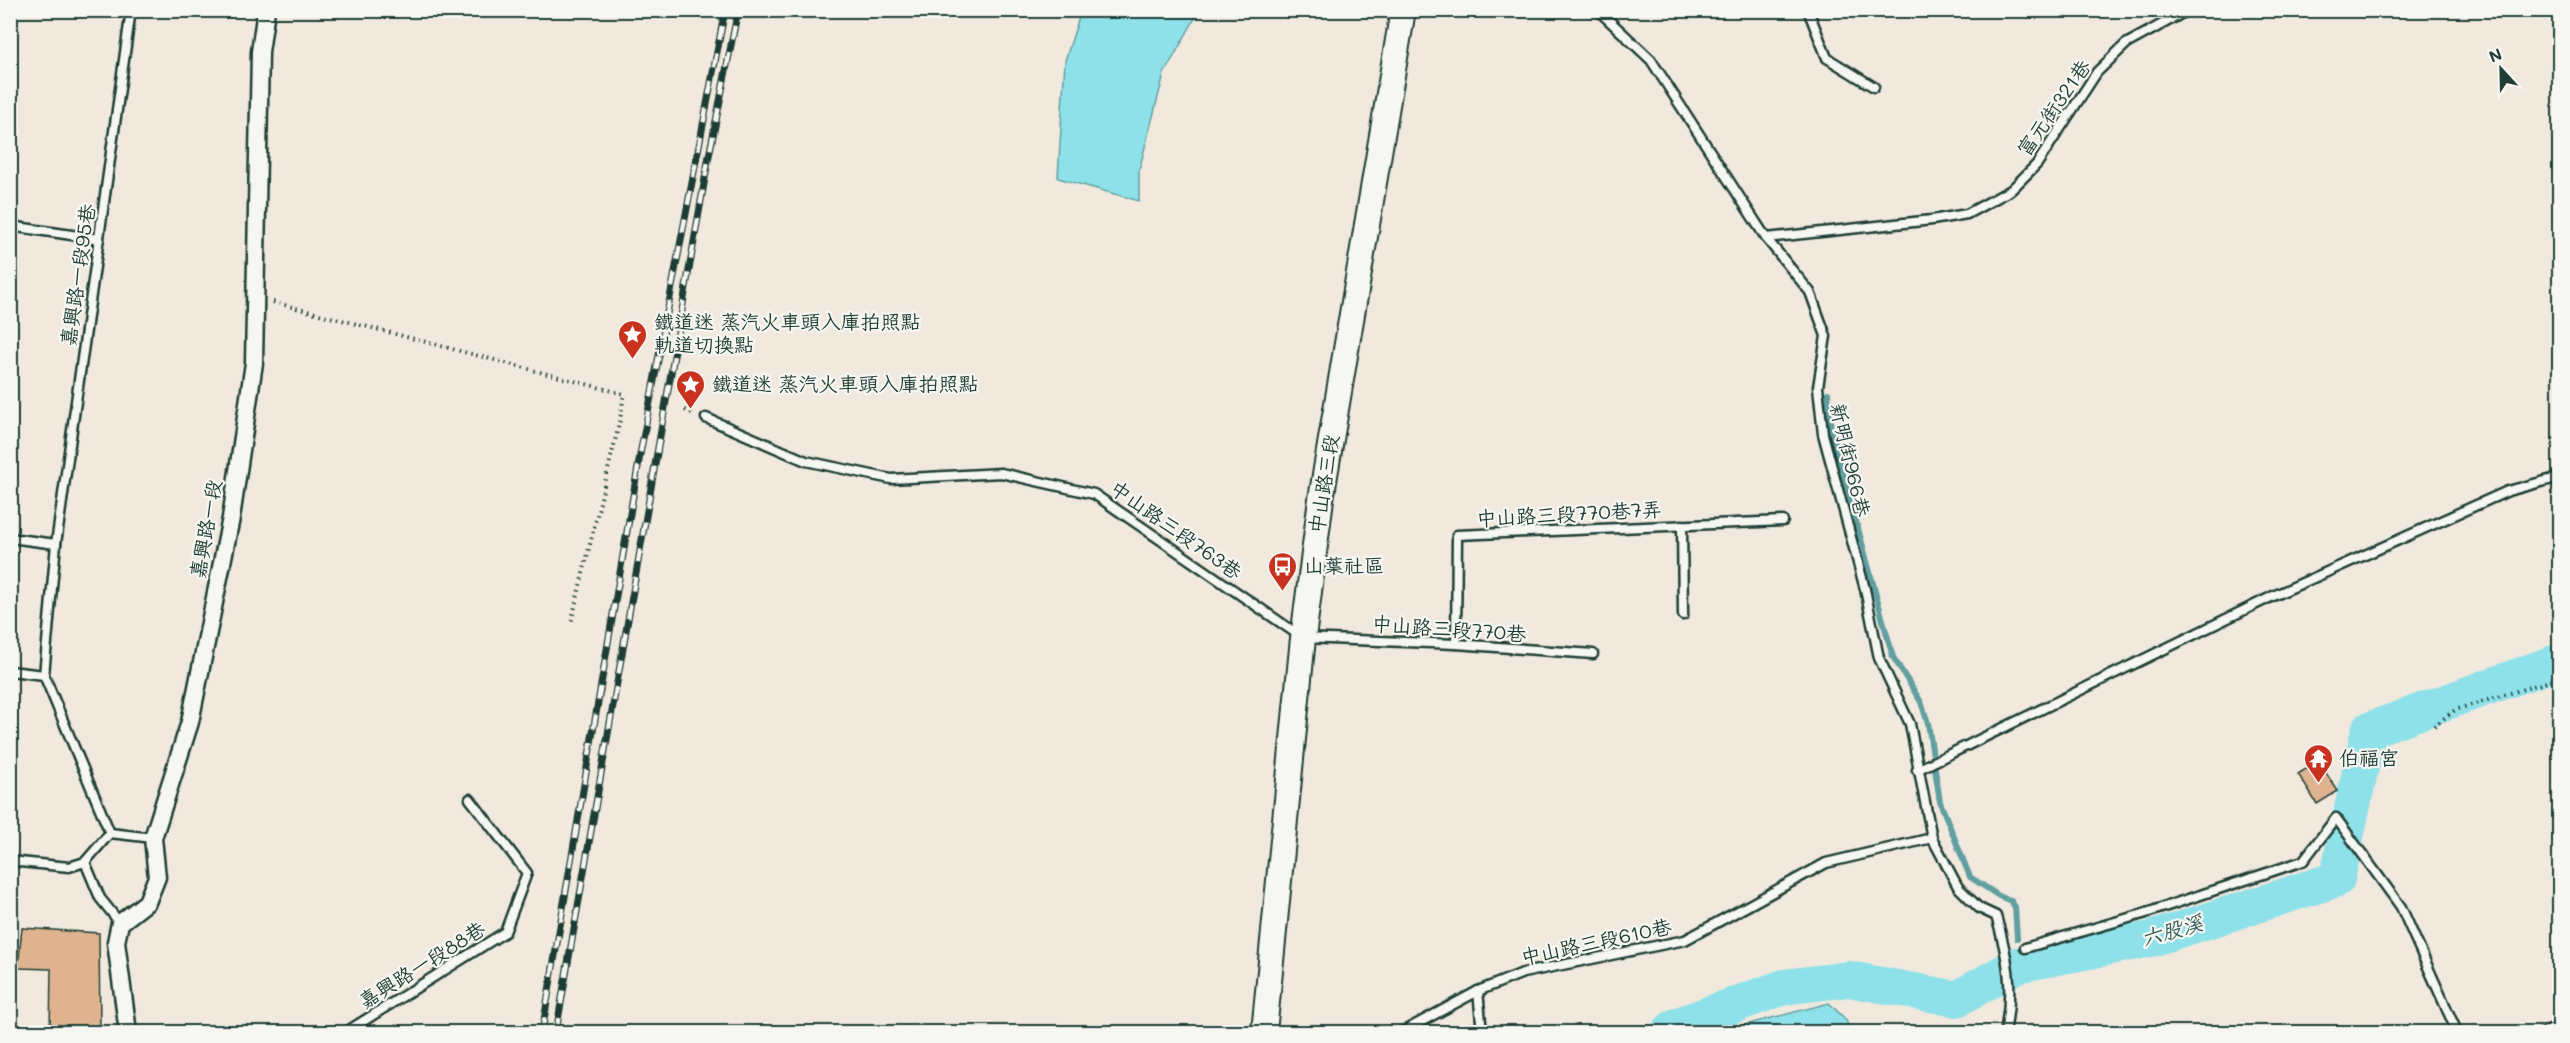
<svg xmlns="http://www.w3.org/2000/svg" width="2570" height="1043" font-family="Mali,'LXGW WenKai TC',sans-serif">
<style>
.water{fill:#8fe1e9;stroke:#629fa1;stroke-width:1.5}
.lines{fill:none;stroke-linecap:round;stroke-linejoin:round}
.stream{stroke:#629fa1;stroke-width:6}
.river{stroke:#8fe1e9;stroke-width:36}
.building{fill:#dfb38f;stroke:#1f3d34;stroke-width:1.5}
.lane-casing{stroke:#1f3d34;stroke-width:13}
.street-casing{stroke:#1f3d34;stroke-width:21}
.secondary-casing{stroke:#1f3d34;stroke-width:28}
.path{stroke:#1f3d34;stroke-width:4;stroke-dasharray:1.5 4.5;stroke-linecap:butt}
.lane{stroke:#f6f6f2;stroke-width:8}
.street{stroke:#f6f6f2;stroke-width:16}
.secondary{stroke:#f6f6f2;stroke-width:24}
.rail-casing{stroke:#1f3d34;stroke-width:7}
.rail{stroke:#f6f6f2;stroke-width:4.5;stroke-dasharray:14;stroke-linecap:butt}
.labels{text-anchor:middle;stroke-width:4.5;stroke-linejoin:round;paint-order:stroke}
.street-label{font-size:20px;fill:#1f3d34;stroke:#f6f6f2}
.poi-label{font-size:20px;fill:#1f3d34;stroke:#f6f6f2;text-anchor:start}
.water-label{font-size:21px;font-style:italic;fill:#355e58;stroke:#f6f6f2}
</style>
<rect width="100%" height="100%" fill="#f1e9de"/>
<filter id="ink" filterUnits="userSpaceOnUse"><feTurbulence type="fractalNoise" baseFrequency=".0167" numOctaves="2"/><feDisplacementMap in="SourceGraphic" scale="12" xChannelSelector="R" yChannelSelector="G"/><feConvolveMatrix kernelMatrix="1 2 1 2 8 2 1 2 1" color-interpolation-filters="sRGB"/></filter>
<g filter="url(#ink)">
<g class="water">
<polygon points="1081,11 1199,11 1164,74 1139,170 1139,201 1058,178 1065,61"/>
<polygon points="1829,1003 1846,1020 1850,1032 1718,1032"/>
</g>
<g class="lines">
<g class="stream">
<polyline points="1828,393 1831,429 1893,657 1921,702 1928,723 1940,802 1970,877 1999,896 2011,901 2015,907 2017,938"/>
<polyline points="2017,958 2017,965"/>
</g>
<polyline class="river" points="1669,1032 1676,1026 1784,987 1849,979 1957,999 2017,965 2151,939 2337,879 2369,730 2560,661"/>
</g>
<g class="building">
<polygon points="2318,761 2338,791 2317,804 2298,774"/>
<polygon points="22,928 99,933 100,1032 50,1032 51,969 18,968"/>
</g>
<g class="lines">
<defs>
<g id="lane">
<path d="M1598,10L1651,60L1766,238L1810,292L1826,336L1818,387L1823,434L1865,589L1879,658L1910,724L1932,838L1958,887L1979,908L1996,916C2008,957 2014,989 2005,1032"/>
<polyline points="1808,10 1827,58 1874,87"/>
<polyline points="10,226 99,239"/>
<polyline points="1766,238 1932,220 1967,214 2011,190 2037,164 2097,72 2126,44 2188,10"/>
<polyline points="706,418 806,461 891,479 1001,473 1094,494 1303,638 1456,644 1593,654"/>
<polyline points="1682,525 1683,615"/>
<polyline points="10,538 56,544"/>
<polyline points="1456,644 1457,535 1783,521"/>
<polyline points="10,671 44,675"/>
<polyline points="1917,770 2271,597 2508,491 2560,477"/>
<polyline points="110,833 44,675 56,544 131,10"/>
<polyline points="10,861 69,867 85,862"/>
<polyline points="120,923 100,898 85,862 110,833 153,838"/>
<polyline points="2025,948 2143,914 2303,861 2336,818 2401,907 2457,1032"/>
<polyline points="1478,991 1482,1032"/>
<polyline points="346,1032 505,932 527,873 470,799"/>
<polyline points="1402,1032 1478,991 1523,973 1685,940 1826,863 1932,838"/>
<polyline points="2544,1032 2560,1025"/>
</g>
<polyline id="street" points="128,1032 116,942 120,923 147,902 157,877 153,838 190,722 231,518 254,363 260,52 266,10"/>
<polyline id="secondary" points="1264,1032 1303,638 1321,499 1403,10"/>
</defs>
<use href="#lane" class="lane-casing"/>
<use href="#street" class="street-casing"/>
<use href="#secondary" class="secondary-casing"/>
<g class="path">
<polyline points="273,302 624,394 620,420 571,623"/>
<polyline points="685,410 694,414"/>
<polyline points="2434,726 2455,710 2560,678"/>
</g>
<use href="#lane" class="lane"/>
<use href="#street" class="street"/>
<use href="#secondary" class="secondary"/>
<defs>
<g id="rail">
<polyline points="542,1032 641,449 725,10"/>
<polyline points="556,1032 708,161 738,10"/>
</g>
</defs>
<use href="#rail" class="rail-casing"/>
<use href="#rail" class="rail"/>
</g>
</g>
<defs>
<symbol id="sight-pin" viewBox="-11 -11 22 30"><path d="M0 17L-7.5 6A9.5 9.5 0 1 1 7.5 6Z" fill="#c8321e" stroke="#f6f6f2"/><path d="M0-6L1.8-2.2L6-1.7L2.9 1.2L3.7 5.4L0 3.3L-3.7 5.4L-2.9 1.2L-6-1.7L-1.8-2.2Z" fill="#fff"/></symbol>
<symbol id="bus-pin" viewBox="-11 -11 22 30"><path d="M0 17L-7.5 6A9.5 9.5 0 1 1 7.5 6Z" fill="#c8321e" stroke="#f6f6f2"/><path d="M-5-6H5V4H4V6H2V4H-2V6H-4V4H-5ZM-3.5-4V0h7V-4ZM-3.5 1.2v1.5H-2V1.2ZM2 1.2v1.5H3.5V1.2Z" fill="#fff"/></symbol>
<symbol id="temple-pin" viewBox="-11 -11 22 30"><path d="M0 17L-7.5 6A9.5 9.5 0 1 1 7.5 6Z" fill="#c8321e" stroke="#f6f6f2"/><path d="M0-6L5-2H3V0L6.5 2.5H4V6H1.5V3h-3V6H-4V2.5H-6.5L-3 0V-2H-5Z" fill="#fff"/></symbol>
</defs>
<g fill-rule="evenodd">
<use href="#sight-pin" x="616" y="318" width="33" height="45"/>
<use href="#sight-pin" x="674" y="368" width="33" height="45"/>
<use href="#bus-pin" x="1266" y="550" width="33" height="45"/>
<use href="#temple-pin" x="2302" y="742" width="33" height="45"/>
</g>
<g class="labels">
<g class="street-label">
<text transform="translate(2054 108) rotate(-55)" y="7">富元街321巷</text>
<text transform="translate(78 275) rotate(-82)" y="7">嘉興路一段95巷</text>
<text transform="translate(1850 460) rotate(77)" y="7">新明街966巷</text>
<text transform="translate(1324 484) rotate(-81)" y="7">中山路三段</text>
<text transform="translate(1569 514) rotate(-3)" y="7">中山路三段770巷7弄</text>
<text transform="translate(206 529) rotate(-80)" y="7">嘉興路一段</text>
<text transform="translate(1176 530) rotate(35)" y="7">中山路三段763巷</text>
<text transform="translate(1449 629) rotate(4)" y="7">中山路三段770巷</text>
<text transform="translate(1596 942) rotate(-12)" y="7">中山路三段610巷</text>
<text transform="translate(422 965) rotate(-32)" y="7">嘉興路一段88巷</text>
</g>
<g class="poi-label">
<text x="654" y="329">鐵道迷 蒸汽火車頭入庫拍照點<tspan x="654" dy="23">軌道切換點</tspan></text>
<text x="712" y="391">鐵道迷 蒸汽火車頭入庫拍照點</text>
<text x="1304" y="573">山葉社區</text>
<text x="2339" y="765">伯福宮</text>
</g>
<g class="water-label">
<text transform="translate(2172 931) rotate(-16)" y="7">六股溪</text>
</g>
</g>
<rect width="2570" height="1043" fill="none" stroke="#f6f6f2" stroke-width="36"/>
<rect x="18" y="18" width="2534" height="1007" fill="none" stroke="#1f3d34" stroke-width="2" filter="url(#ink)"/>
<g transform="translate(2501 69) rotate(338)" stroke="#f6f6f2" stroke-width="4.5" paint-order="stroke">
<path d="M0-4.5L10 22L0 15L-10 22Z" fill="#1f3d34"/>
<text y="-9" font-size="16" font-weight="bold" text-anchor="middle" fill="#1f3d34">N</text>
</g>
</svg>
